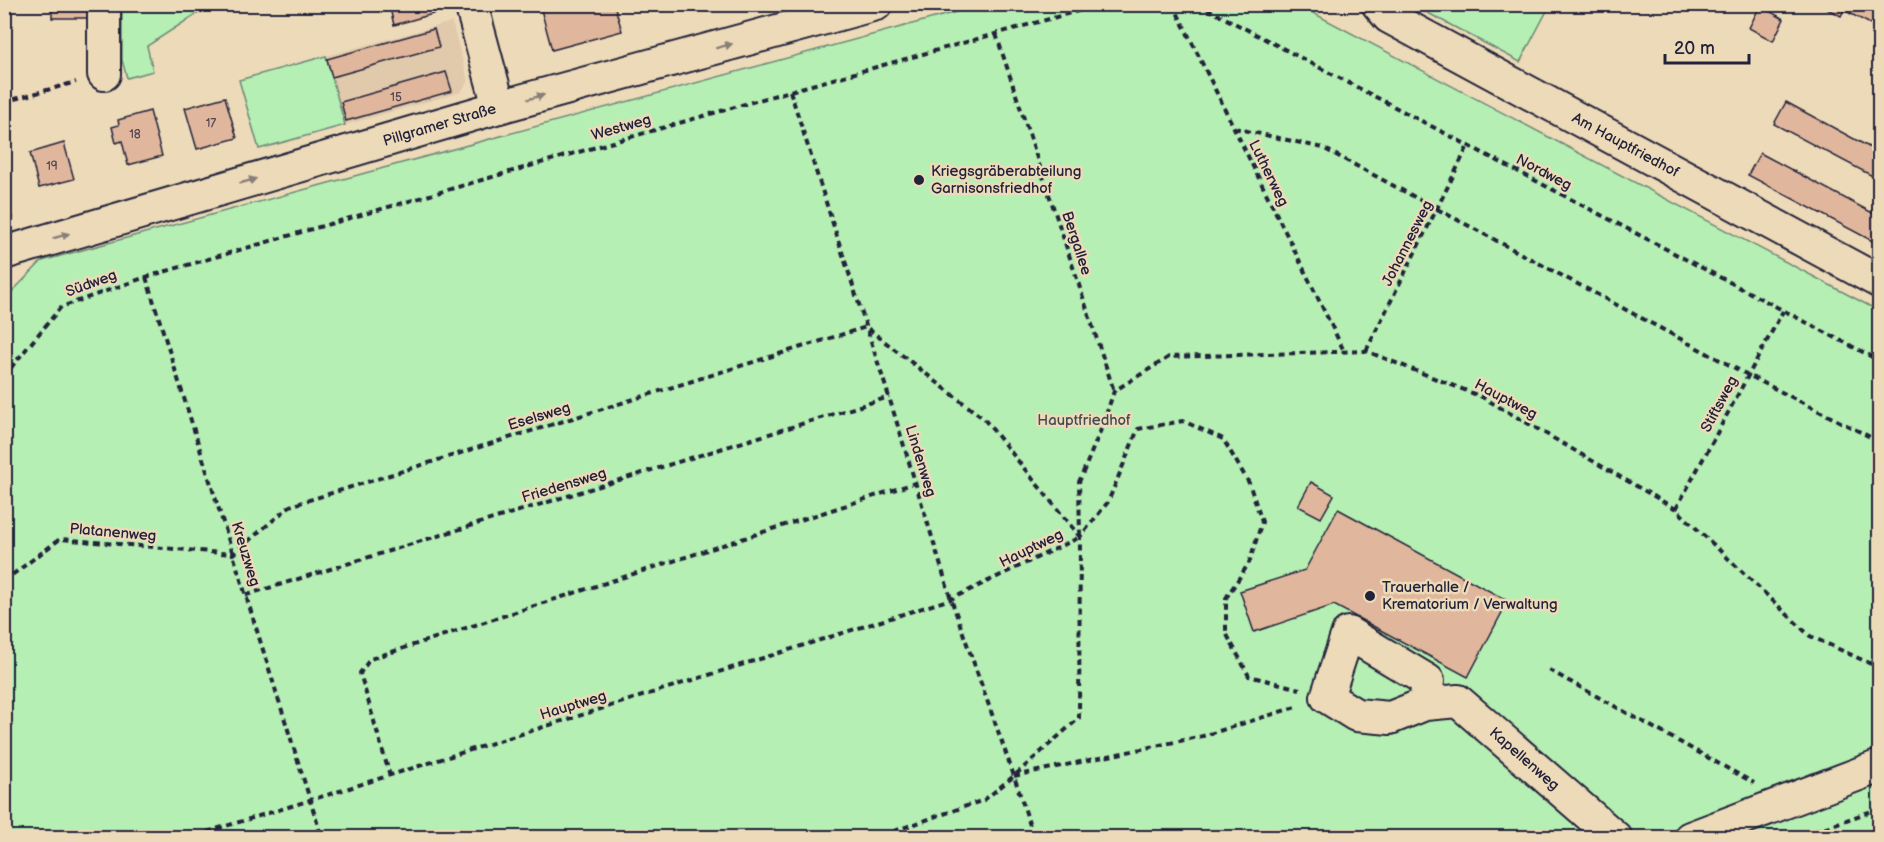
<svg xmlns="http://www.w3.org/2000/svg" width="1884" height="842" font-family="'Balsamiq Sans',sans-serif">
<style>
.built{fill:#e1c9ab}
.green{fill:#b5efb3;stroke:#6c8877;stroke-width:1.5}
.building{fill:#e0b79c;stroke:#22223b;stroke-width:1.5}
.lines{fill:none;stroke-linecap:round;stroke-linejoin:round}
.minor-casing{stroke:#22223b;stroke-width:36}
.path{stroke:#22223b;stroke-width:4;stroke-dasharray:6 4.5;stroke-linecap:butt}
.minor{stroke:#eddab8;stroke-width:32}
.oneway{fill:#887e7a}
.poi-dot{fill:#22223b;stroke:#eddab8;stroke-width:2}
.labels{text-anchor:middle;stroke-width:5;stroke-linejoin:round;paint-order:stroke}
.number-label{font-size:12px;fill:#524753}
.street-label{font-size:15px;fill:#22223b;stroke:#eddab8}
.poi-label{font-size:15px;fill:#22223b;stroke:#eddab8;text-anchor:start}
.park-label{font-size:15px;fill:#3f4b53;stroke:#eddab8}
</style>
<rect width="100%" height="100%" fill="#eddab8"/>
<filter id="ink" filterUnits="userSpaceOnUse"><feTurbulence type="fractalNoise" baseFrequency=".0167" numOctaves="2"/><feDisplacementMap in="SourceGraphic" scale="12" xChannelSelector="R" yChannelSelector="G"/><feConvolveMatrix kernelMatrix="1 2 1 2 8 2 1 2 1" color-interpolation-filters="sRGB"/></filter>
<g filter="url(#ink)">
<polygon class="built" points="452,22 468,81 461,92 345,125 326,56"/>
<g class="green">
<polygon points="122,5 201,5 201,11 147,46 153,71 127,78 122,60"/>
<polygon points="982,5 1298,5 1879,311 1879,837 5,837 4,300 42,261"/>
<polygon points="1413,5 1550,4 1550,5 1520,62"/>
<polygon points="326,56 345,125 259,149 239,80"/>
</g>
<g class="building">
<polygon points="52,4 90,4 89,18 52,18"/>
<polygon points="389,4 430,4 433,14 394,25"/>
<polygon points="546,4 614,4 622,31 552,50 540,6"/>
<polygon points="1817,4 1856,4 1851,14 1844,10 1841,16"/>
<polygon points="1856,4 1880,4 1880,29 1851,14"/>
<polygon points="1760,6 1784,19 1773,41 1749,28"/>
<polygon points="434,29 439,47 332,77 327,59"/>
<polygon points="446,72 452,91 346,121 341,102"/>
<polygon points="225,97 237,138 197,149 185,108"/>
<polygon points="1786,102 1880,153 1880,180 1774,124"/>
<polygon points="150,111 162,156 128,165 122,141 116,143 112,127 119,125 118,120"/>
<polygon points="64,143 74,179 39,188 30,153"/>
<polygon points="1760,153 1880,217 1880,245 1748,175"/>
<polygon points="1311,482 1334,495 1321,518 1298,506"/>
<polygon points="1338,509 1508,601 1468,677 1334,605 1254,632 1240,591 1305,570"/>
</g>
<g class="lines">
<defs>
<g id="minor">
<polyline points="471,4 499,107"/>
<path id="s1" d="M1378,4L1389,17L1880,282"/>
<polyline points="104,74 104,4"/>
<path id="s2" d="M4,253L499,107L876,4"/>
<path id="s3" d="M1425,704L1428,681L1348,633L1327,697L1356,715L1390,718L1425,704L1458,701L1616,838"/>
<polyline points="1690,838 1880,766"/>
</g>
</defs>
<use href="#minor" class="minor-casing"/>
<g class="path">
<polyline points="1173,4 1344,351"/>
<polyline points="1198,4 1880,361"/>
<polyline points="996,34 1114,391"/>
<polyline points="790,91 889,397 951,599 1014,776 1034,838"/>
<polyline points="4,102 76,82"/>
<polyline points="1234,128 1323,148 1748,375 1880,442"/>
<polyline points="4,208 12,219"/>
<polyline points="146,277 322,838"/>
<polyline points="1366,351 1468,146"/>
<polyline points="4,376 61,307 146,277 790,91 1103,4"/>
<polyline points="1676,509 1783,311"/>
<polyline points="4,581 60,539 233,554 290,506 866,327 984,419 1080,537"/>
<polyline points="246,595 889,397"/>
<polyline points="1549,670 1754,783"/>
<polyline points="390,776 360,673 370,659 915,483"/>
<polyline points="1014,776 1203,736 1299,706"/>
<polyline points="187,838 311,800 951,599 1080,537 1079,482 1102,427 1114,391 1169,357 1366,351 1482,397 1676,509 1810,636 1880,668"/>
<polyline points="874,838 984,800 1014,776 1079,718 1080,537 1108,502 1138,429 1183,421 1223,439 1249,483 1262,522 1249,563 1226,598 1226,633 1249,676 1300,689"/>
<polyline points="1795,838 1880,808"/>
</g>
<use href="#minor" class="minor"/>
</g>
<defs><path id="oneway-solid" d="M-6-.8H1V-3.2L6.5 0L1 3.2V.8H-6Z" transform="scale(1.5)"/></defs>
<g class="oneway">
<use href="#oneway-solid" transform="translate(724 46) rotate(-15)"/>
<use href="#oneway-solid" transform="translate(536 97) rotate(-15)"/>
<use href="#oneway-solid" transform="translate(248 181) rotate(-16)"/>
<use href="#oneway-solid" transform="translate(61 236) rotate(-16)"/>
</g>
</g>
<g class="poi-dot">
<circle cx="919" cy="180" r="6"/>
<circle cx="1370" cy="596" r="6"/>
</g>
<g class="labels">
<g class="number-label">
<text x="396" y="101">15</text>
<text x="211" y="127">17</text>
<text x="135" y="138">18</text>
<text x="52" y="170">19</text>
</g>
<g class="street-label">
<text dy="5" stroke="none"><textPath href="#s2" startOffset="454">Pillgramer Straße</textPath></text>
<text transform="translate(621 127) rotate(-16)" y="5">Westweg</text>
<text dy="5" stroke="none"><textPath href="#s1" startOffset="286">Am Hauptfriedhof</textPath></text>
<text transform="translate(1544 172) rotate(28)" y="5">Nordweg</text>
<text transform="translate(1269 173) rotate(64)" y="5">Lutherweg</text>
<text transform="translate(1077 243) rotate(72)" y="5">Bergallee</text>
<text transform="translate(1407 243) rotate(-63)" y="5">Johannesweg</text>
<text transform="translate(91 283) rotate(-20)" y="5">Südweg</text>
<text transform="translate(1506 399) rotate(28)" y="5">Hauptweg</text>
<text transform="translate(1719 404) rotate(-62)" y="5">Stiftsweg</text>
<text transform="translate(539 416) rotate(-17)" y="5">Eselsweg</text>
<text transform="translate(921 461) rotate(73)" y="5">Lindenweg</text>
<text transform="translate(564 485) rotate(-17)" y="5">Friedensweg</text>
<text transform="translate(113 532) rotate(5)" y="5">Platanenweg</text>
<text transform="translate(1031 548) rotate(-26)" y="5">Hauptweg</text>
<text transform="translate(246 554) rotate(73)" y="5">Kreuzweg</text>
<text transform="translate(573 705) rotate(-17)" y="5">Hauptweg</text>
<text dy="5" stroke="none"><textPath href="#s3" startOffset="411">Kapellenweg</textPath></text>
</g>
<g class="poi-label">
<text x="931" y="176">Kriegsgräberabteilung<tspan x="931" dy="17">Garnisonsfriedhof</tspan></text>
<text x="1382" y="592">Trauerhalle /<tspan x="1382" dy="17">Krematorium / Verwaltung</tspan></text>
</g>
<g class="park-label">
<text x="1084" y="425">Hauptfriedhof</text>
</g>
</g>
<rect width="1884" height="842" fill="none" stroke="#eddab8" stroke-width="24"/>
<rect x="12" y="12" width="1860" height="818" fill="none" stroke="#22223b" stroke-width="2" filter="url(#ink)"/>
<path d="M1665 54v9h84v-9" fill="none" stroke="#22223b" stroke-width="3"/>
<text x="1674" y="54" font-size="18" fill="#22223b" stroke="#eddab8" stroke-width="4.5" paint-order="stroke">20 m</text>
</svg>
